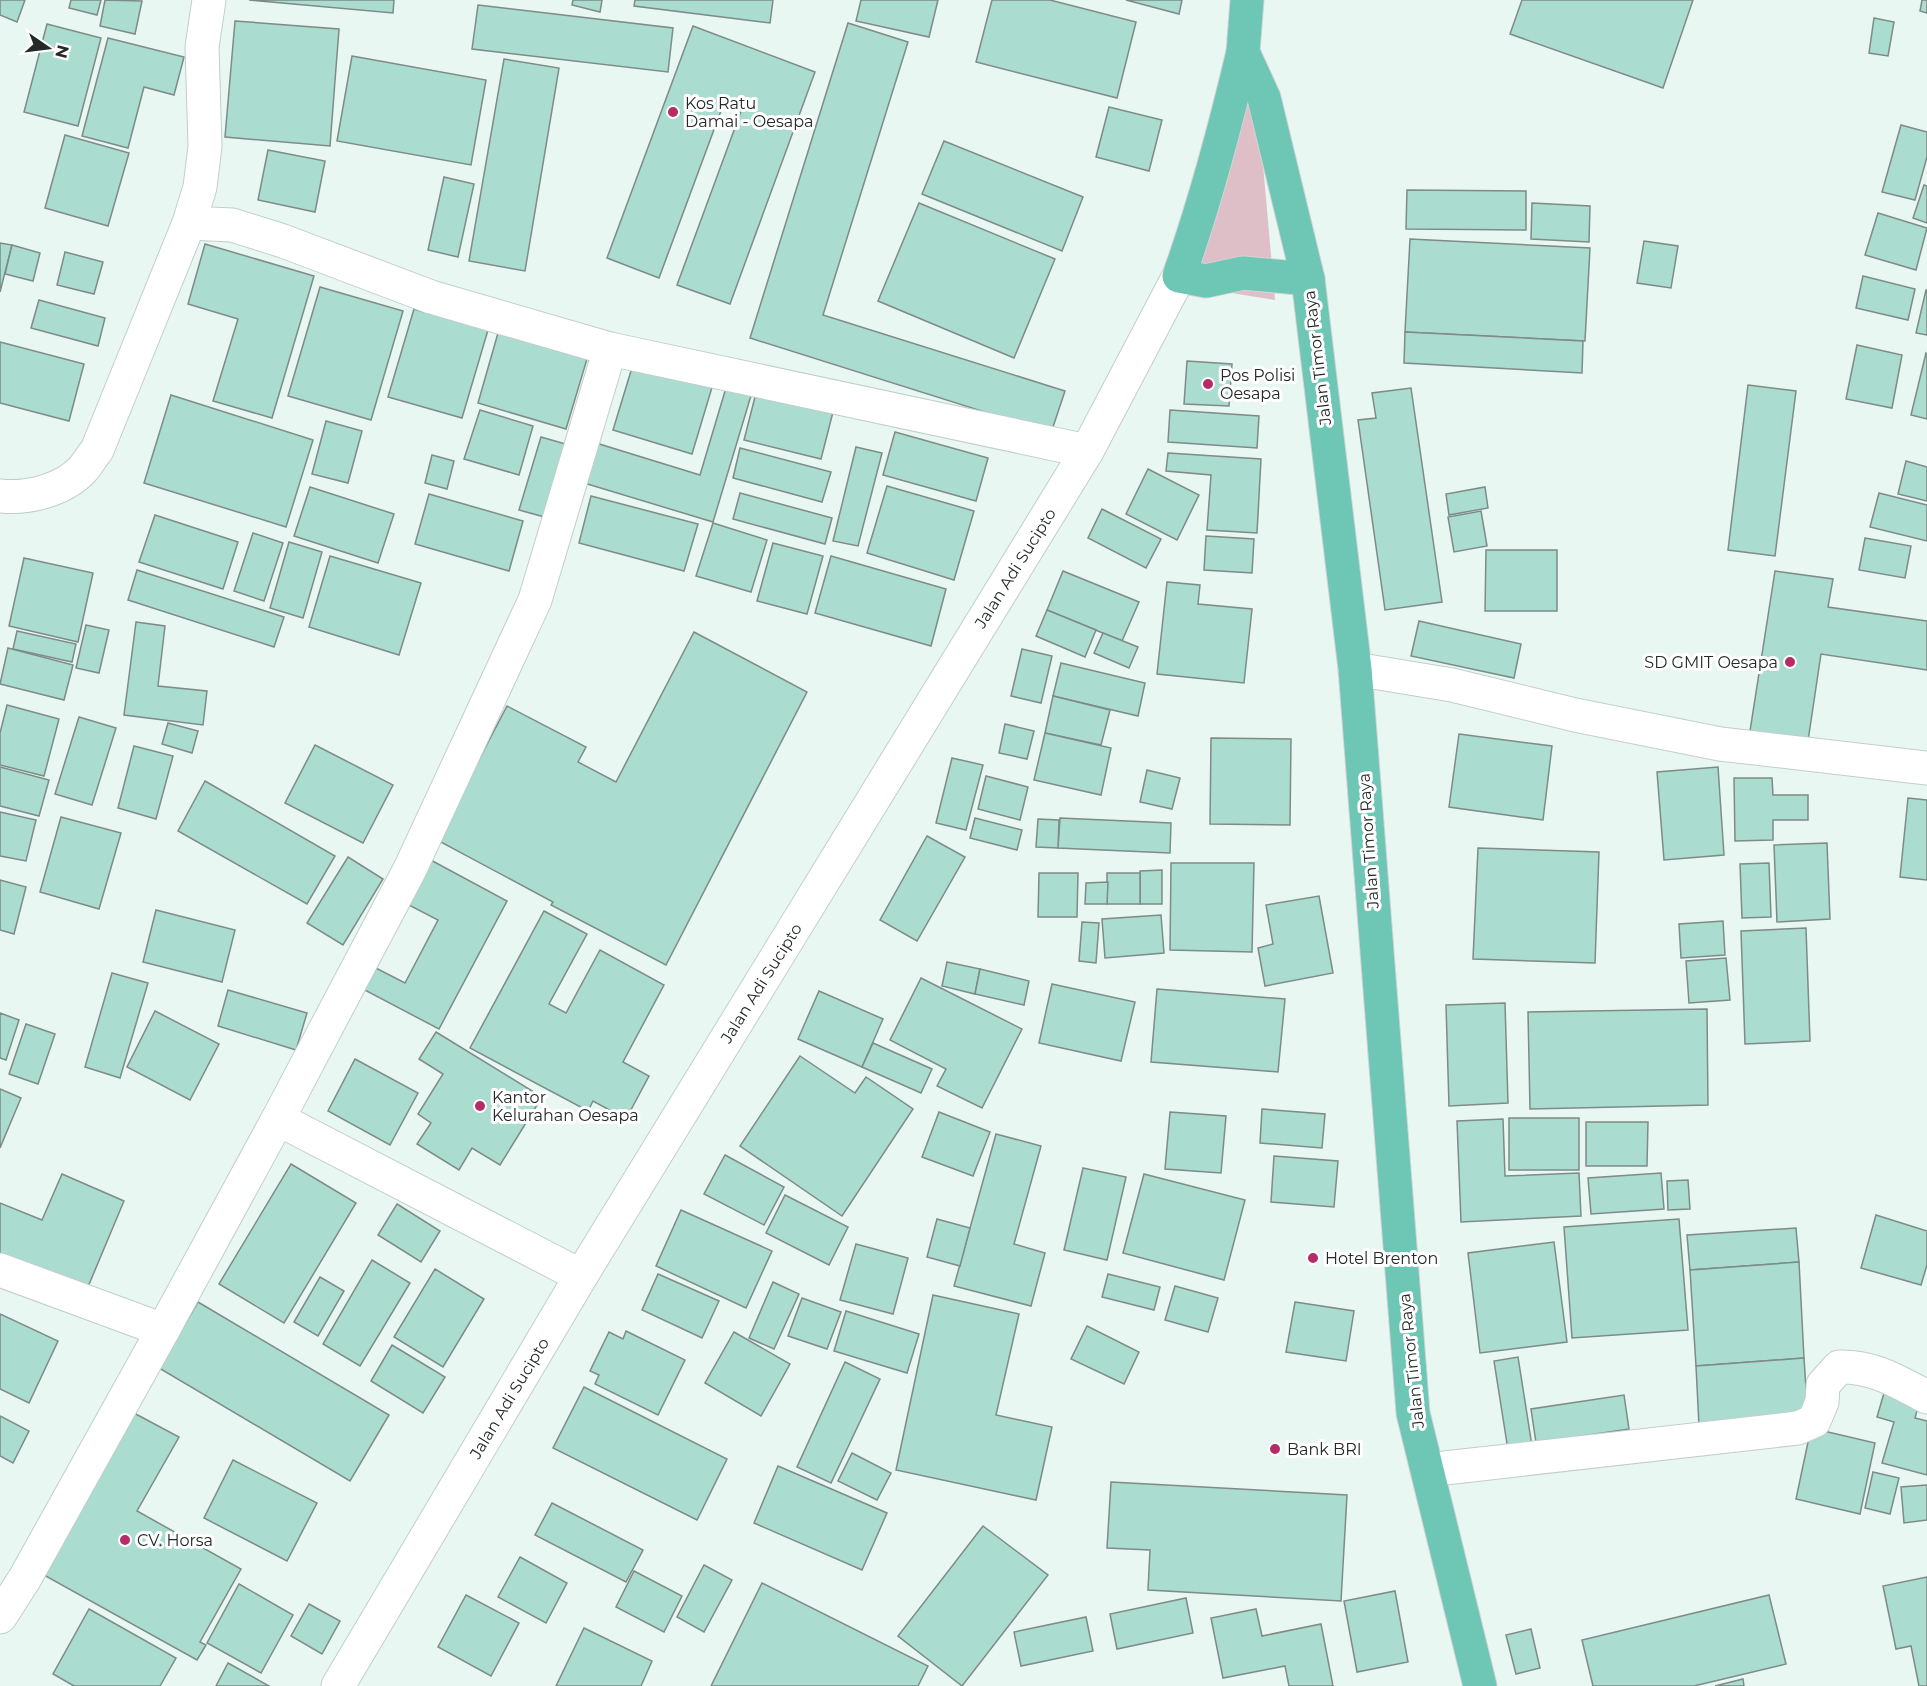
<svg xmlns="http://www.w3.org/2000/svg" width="1927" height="1686" font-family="Montserrat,sans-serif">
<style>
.green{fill:#dfbfc7}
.building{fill:#aadccf;stroke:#7e8b87;stroke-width:1.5}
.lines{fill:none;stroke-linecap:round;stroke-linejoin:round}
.minor-casing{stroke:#c1cfcb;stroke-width:35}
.secondary-casing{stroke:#c1cfcb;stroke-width:35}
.trunk-casing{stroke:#d3d4d4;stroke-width:35}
.minor{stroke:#fff;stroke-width:33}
.secondary{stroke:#fff;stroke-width:33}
.trunk{stroke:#6ec6b4;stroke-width:33}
.poi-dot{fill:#b72c66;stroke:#fff;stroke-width:2}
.labels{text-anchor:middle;stroke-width:6;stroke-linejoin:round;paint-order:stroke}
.poi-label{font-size:16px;fill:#242928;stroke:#fff;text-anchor:start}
.street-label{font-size:16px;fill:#242928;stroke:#fff}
</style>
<rect width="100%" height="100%" fill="#e9f7f3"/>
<polygon class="green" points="1254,63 1275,300 1194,287"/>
<g class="building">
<polygon points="0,0 25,0 17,22 0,15"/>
<polygon points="71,0 101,0 97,15 69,8"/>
<polygon points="105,0 142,1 135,34 100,26"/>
<polygon points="249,0 394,0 393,13"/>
<polygon points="573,0 602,0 600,12 572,5"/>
<polygon points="635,0 773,0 770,23 634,6"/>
<polygon points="861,0 938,0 929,37 856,21"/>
<polygon points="992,0 1050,0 1136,22 1117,98 976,62"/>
<polygon points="1126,0 1182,0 1179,14"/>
<polygon points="1522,0 1693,0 1663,88 1510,34"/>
<polygon points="1922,0 1927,0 1927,13 1920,11"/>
<polygon points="478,5 673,28 668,72 472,49"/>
<polygon points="1874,18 1894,22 1888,56 1869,53"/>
<polygon points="235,21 339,29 330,146 225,137"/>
<polygon points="848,23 908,42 823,315 1065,391 1051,433 750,338"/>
<polygon points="47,24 101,38 78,126 24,112"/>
<polygon points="693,26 815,72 730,304 677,285 743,106 725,100 659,278 607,258"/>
<polygon points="108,38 184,57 174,95 144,87 128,148 82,136"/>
<polygon points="352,56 486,80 471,165 337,141"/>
<polygon points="504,59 559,68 525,271 469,261"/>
<polygon points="1109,107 1162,120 1149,171 1096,157"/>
<polygon points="1901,125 1927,132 1927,157 1915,200 1882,192"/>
<polygon points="65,135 129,153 108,226 45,208"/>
<polygon points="944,141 1083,197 1062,251 922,194"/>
<polygon points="268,150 325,161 315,212 258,200"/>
<polygon points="444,177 474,184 458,257 428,250"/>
<polygon points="1924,185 1927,186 1927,223 1913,218"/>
<polygon points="1407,190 1526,191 1526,230 1406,229"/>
<polygon points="919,203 1055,259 1014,358 878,301"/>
<polygon points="1532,203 1590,206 1589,242 1531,239"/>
<polygon points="1878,213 1927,228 1916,270 1865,255"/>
<polygon points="1410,239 1590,248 1585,341 1405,332"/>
<polygon points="1644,241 1678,246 1671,288 1637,283"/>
<polygon points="0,243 12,245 0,292"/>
<polygon points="205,244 314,276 272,418 213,401 238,319 188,304"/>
<polygon points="12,245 40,253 33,281 5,274"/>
<polygon points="65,252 103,262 94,294 57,285"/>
<polygon points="1863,276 1915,289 1908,320 1856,308"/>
<polygon points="320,287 403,311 371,420 288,396"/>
<polygon points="1926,290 1927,290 1927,335 1916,333"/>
<polygon points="39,300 105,318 98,346 31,328"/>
<polygon points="414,309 488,330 462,418 388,397"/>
<polygon points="1405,332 1583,341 1582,373 1404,363"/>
<polygon points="498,333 587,359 566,429 478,403"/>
<polygon points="0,342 84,364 69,421 0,403"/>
<polygon points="1857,345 1902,355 1892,408 1846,399"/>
<polygon points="1926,353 1927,354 1927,419 1911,415"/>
<polygon points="634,361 713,384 692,454 613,430"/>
<polygon points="1187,361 1232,364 1229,406 1184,404"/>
<polygon points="728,381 753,389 713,522 584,483 596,443 700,475"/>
<polygon points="1748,385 1796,391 1775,556 1728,550"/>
<polygon points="1411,388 1442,602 1385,610 1358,420 1376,418 1372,393"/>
<polygon points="756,393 833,412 821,459 744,440"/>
<polygon points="171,395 313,440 286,527 144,483"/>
<polygon points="480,410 533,426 519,475 464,459"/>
<polygon points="1170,410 1259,416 1257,448 1168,442"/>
<polygon points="326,421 362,431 348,483 312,474"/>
<polygon points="895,432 988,458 976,501 883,475"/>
<polygon points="541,437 569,445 548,518 519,510"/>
<polygon points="856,447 882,453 858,546 833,541"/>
<polygon points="740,448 831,472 822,502 733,478"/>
<polygon points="1168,453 1261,459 1257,533 1207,530 1211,475 1166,471"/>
<polygon points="432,455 454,461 447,489 425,483"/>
<polygon points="1906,461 1927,467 1927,501 1898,494"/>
<polygon points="1148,469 1199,495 1177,540 1126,514"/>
<polygon points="887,486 974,511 954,580 867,553"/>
<polygon points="310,487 394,514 378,563 294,536"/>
<polygon points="1485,487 1488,508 1449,515 1446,494"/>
<polygon points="740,493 832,518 825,544 733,519"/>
<polygon points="1879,493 1927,505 1927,541 1870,527"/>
<polygon points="429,494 523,521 509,571 415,544"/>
<polygon points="591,496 698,524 684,571 579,543"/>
<polygon points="1102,509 1161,539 1146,568 1088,538"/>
<polygon points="1481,511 1487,546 1454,552 1448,517"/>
<polygon points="155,515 238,542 223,589 139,562"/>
<polygon points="713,523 767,540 751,592 696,576"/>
<polygon points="253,533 283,543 264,601 234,591"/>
<polygon points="1206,536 1254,539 1252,573 1204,570"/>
<polygon points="1865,538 1911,546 1905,578 1859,570"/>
<polygon points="289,542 322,552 303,618 270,608"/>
<polygon points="773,543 823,556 807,614 757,601"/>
<polygon points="1486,550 1557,550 1557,611 1485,611"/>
<polygon points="330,556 421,583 399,655 309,627"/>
<polygon points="831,556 946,589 931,646 815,613"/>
<polygon points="24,558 93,573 78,642 9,626"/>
<polygon points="137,570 284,617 274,647 128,600"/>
<polygon points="1063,571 1139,602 1122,641 1047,610"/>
<polygon points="1775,571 1833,579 1828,607 1927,621 1927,670 1821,654 1808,741 1750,731"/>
<polygon points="1167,582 1200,585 1198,604 1252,609 1244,683 1157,674"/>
<polygon points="1047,610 1096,630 1085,657 1036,636"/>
<polygon points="1419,621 1521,644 1514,678 1411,656"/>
<polygon points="136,622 165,626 158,686 207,691 203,725 124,715"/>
<polygon points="86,625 109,630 99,673 76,668"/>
<polygon points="17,631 76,644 72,662 13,649"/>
<polygon points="694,632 807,692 666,965 551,905 553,902 437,840 507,706 586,747 578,762 616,782"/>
<polygon points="1103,633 1138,647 1129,668 1094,653"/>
<polygon points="8,648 73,665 64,700 0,684"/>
<polygon points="1022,649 1052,656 1041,703 1011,696"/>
<polygon points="1061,663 1145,683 1138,716 1053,696"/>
<polygon points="1053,696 1110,710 1101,745 1045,733"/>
<polygon points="7,705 59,719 44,776 0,765 0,733"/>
<polygon points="79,717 116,728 92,805 55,794"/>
<polygon points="168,723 198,731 192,753 162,744"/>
<polygon points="1005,724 1034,731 1027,759 999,753"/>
<polygon points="1045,733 1111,748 1101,795 1034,780"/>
<polygon points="1459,734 1552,746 1543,820 1449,807"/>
<polygon points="1211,738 1291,739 1290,825 1210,824"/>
<polygon points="315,745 393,785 363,843 285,803"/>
<polygon points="134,746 173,756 156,819 118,808"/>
<polygon points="952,758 983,765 966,830 936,823"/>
<polygon points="0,767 49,780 39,816 0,806"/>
<polygon points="1718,767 1724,855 1664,860 1657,772"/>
<polygon points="1147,770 1180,778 1172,809 1140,802"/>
<polygon points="986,776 1028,787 1020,820 978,809"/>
<polygon points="1734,778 1772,778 1773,795 1808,795 1808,820 1773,820 1773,840 1735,841"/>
<polygon points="205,781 335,856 307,904 178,831"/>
<polygon points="1908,798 1927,800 1927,880 1900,877"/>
<polygon points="0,812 36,820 26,861 0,856"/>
<polygon points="61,817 121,833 99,909 40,892"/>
<polygon points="975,818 1022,830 1017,850 970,838"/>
<polygon points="1060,818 1171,823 1170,853 1058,848"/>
<polygon points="1038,819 1059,820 1058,848 1036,847"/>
<polygon points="927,836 965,857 917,941 880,920"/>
<polygon points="1827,843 1830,919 1777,922 1774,845"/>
<polygon points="1478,848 1599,852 1595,963 1473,959"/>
<polygon points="348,857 383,879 343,945 307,923"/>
<polygon points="427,858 507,901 439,1029 359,987 370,965 405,983 438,920 403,902"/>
<polygon points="1171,863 1254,863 1252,952 1170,950"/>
<polygon points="1769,863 1771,917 1742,918 1740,864"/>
<polygon points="1162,870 1162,904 1140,904 1140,871"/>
<polygon points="1039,873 1078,873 1077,917 1038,917"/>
<rect x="1107" y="873" width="33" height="31"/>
<polygon points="0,880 26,887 14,934 0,930"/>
<polygon points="1108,882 1107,904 1085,904 1086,883"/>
<polygon points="1319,896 1333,973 1265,986 1258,948 1273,944 1266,905"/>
<polygon points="156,910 235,930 222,982 143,962"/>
<polygon points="544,911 587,934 549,1004 566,1013 600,950 664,985 623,1062 649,1076 626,1119 593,1101 588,1111 470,1048"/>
<polygon points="1161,915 1164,953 1105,958 1102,919"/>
<polygon points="1723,921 1725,955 1681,958 1679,924"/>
<polygon points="1082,922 1099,923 1096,963 1079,961"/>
<polygon points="1806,928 1810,1041 1745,1044 1741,931"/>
<polygon points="1726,958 1730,1000 1689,1003 1686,961"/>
<polygon points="947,962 980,969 975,994 942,986"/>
<polygon points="980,969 1029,981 1024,1005 975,994"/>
<polygon points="112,973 148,983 120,1078 85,1067"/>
<polygon points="921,978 1022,1029 982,1108 937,1086 946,1069 890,1040"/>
<polygon points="1052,984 1135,1002 1121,1061 1039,1043"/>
<polygon points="1157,989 1285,999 1278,1072 1151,1062"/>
<polygon points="228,990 307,1013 296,1050 218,1026"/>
<polygon points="819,991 883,1019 862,1067 798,1039"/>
<polygon points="1505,1003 1508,1103 1449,1106 1446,1005"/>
<polygon points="1707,1009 1708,1105 1530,1109 1528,1012"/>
<polygon points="155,1011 219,1044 190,1100 127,1067"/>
<polygon points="0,1013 19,1020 6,1060 0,1058"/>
<polygon points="26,1024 55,1034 38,1084 9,1074"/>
<polygon points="436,1032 542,1097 500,1165 472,1148 459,1170 417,1144 431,1123 418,1114 443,1074 419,1059"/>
<polygon points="873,1043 932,1069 921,1093 862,1067"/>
<polygon points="800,1056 855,1093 866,1077 913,1109 842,1216 740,1146"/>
<polygon points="355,1059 418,1093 390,1145 328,1111"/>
<polygon points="0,1089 21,1098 0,1148"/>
<polygon points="1262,1109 1325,1114 1322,1148 1260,1143"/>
<polygon points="939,1112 990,1132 973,1176 922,1157"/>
<polygon points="1170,1112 1226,1116 1221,1173 1165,1169"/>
<rect x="1509" y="1118" width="70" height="52"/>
<polygon points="1503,1119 1505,1176 1579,1173 1581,1216 1461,1222 1457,1121"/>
<polygon points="1586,1122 1648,1122 1647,1166 1586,1166"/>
<polygon points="996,1134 1041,1146 1014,1244 1045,1253 1031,1306 954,1286"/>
<polygon points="725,1155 784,1187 764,1225 704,1194"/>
<polygon points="1274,1156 1338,1161 1334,1207 1271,1202"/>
<polygon points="291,1164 356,1203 284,1323 219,1284"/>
<polygon points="1083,1168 1126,1177 1107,1260 1064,1250"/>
<polygon points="1661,1173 1664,1209 1591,1214 1588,1178"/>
<polygon points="62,1174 124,1201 85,1294 0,1258 0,1203 42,1220"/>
<polygon points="1144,1174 1245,1200 1224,1280 1123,1253"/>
<polygon points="1688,1180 1690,1209 1668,1210 1667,1181"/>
<polygon points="785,1195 848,1227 829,1265 766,1233"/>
<polygon points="397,1204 440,1231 421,1262 378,1235"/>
<polygon points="681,1210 772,1251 746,1308 656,1266"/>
<polygon points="1876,1215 1927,1231 1927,1265 1921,1285 1861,1268"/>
<polygon points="937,1219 970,1228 960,1266 927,1257"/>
<polygon points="1679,1219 1688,1330 1572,1338 1564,1227"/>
<polygon points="1796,1228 1799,1262 1690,1270 1687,1235"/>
<polygon points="1554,1242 1567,1342 1480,1353 1468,1253"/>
<polygon points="856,1244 908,1258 893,1314 840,1300"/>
<polygon points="372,1260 410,1283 360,1366 323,1344"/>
<polygon points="1799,1262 1804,1358 1696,1366 1690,1270"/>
<polygon points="435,1269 484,1299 443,1367 394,1337"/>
<polygon points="658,1274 719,1301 702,1338 642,1310"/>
<polygon points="1108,1274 1160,1287 1154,1310 1102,1297"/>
<polygon points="320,1277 344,1291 318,1336 294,1322"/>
<polygon points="773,1282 799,1294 774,1349 749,1338"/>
<polygon points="1175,1286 1218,1298 1208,1332 1165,1320"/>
<polygon points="933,1295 1019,1314 996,1415 1052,1427 1036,1500 896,1470"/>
<polygon points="802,1298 841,1312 827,1349 788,1336"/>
<polygon points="198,1302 389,1415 350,1481 159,1368"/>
<polygon points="1295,1302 1354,1311 1346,1361 1286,1352"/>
<polygon points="846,1311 919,1334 907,1373 834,1351"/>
<polygon points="0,1314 58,1341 29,1403 0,1389"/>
<polygon points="1087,1326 1139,1352 1124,1384 1071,1359"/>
<polygon points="626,1331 685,1360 658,1415 595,1384 599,1375 590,1371 609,1332 623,1339"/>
<polygon points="734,1332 790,1364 761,1416 705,1383"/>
<polygon points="392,1345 445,1377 423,1413 371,1381"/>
<polygon points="1518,1357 1532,1446 1508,1450 1494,1361"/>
<polygon points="1804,1358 1808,1419 1699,1426 1696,1366"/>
<polygon points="845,1362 880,1379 831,1483 797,1467"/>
<polygon points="584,1387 727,1459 697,1520 553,1448"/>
<polygon points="1884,1393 1919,1403 1915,1418 1927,1421 1927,1475 1882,1463 1894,1422 1877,1417"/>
<polygon points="1624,1395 1629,1429 1536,1443 1531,1409"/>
<polygon points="132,1412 179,1437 137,1511 241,1569 200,1642 206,1645 197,1660 42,1574"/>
<polygon points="0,1416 29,1431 13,1463 0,1456"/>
<polygon points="1811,1428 1875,1443 1860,1514 1796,1499"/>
<polygon points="852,1453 891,1473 877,1500 838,1481"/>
<polygon points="233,1460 317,1503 287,1561 204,1518"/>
<polygon points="778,1466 887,1513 862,1570 754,1523"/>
<polygon points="1873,1472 1899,1478 1890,1514 1865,1508"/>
<polygon points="1111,1482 1347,1495 1341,1601 1148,1590 1150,1550 1107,1548"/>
<polygon points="1927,1485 1927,1520 1904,1523 1901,1487"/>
<polygon points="552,1503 643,1550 626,1582 535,1535"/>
<polygon points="983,1526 1048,1575 962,1686 898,1636"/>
<polygon points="520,1557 567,1583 546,1623 498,1597"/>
<polygon points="704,1565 732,1580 704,1632 677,1617"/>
<polygon points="634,1571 682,1596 664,1632 616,1607"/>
<polygon points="1927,1577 1927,1686 1919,1686 1911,1646 1896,1649 1883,1586"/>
<polygon points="762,1583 928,1666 918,1686 711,1686"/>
<polygon points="239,1584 293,1615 261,1673 207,1643"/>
<polygon points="1395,1591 1408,1662 1357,1672 1344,1601"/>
<polygon points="466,1595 519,1623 491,1676 438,1647"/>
<polygon points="1769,1595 1786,1664 1694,1686 1593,1686 1582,1640"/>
<polygon points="1186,1598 1193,1633 1117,1649 1110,1614"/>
<polygon points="309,1604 340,1621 322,1654 291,1636"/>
<polygon points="89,1609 176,1658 160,1686 74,1686 53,1674"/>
<polygon points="1256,1609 1262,1636 1321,1624 1333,1686 1289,1686 1285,1666 1223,1678 1211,1618"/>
<polygon points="1086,1617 1093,1651 1021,1666 1014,1632"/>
<polygon points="584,1628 652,1661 641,1686 556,1686"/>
<polygon points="1531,1629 1540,1668 1516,1674 1506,1635"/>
<polygon points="228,1663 269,1686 216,1686"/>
<polygon points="1743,1679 1744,1686 1715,1686"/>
</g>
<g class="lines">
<defs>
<g id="minor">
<polyline points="209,0 202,47 205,146 200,187 189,223 232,225 283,241 431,297 610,349 1087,451"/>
<path d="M0,496C28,499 64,490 83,469C88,463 92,456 97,450L189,223"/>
<polyline points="1355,669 1452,685 1575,715 1720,744 1927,768"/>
<polyline points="278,1119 581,1276"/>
<polyline points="0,1270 163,1330"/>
<path d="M1427,1470L1798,1428L1814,1421L1822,1402L1823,1385L1839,1367C1874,1366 1898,1382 1927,1397"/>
<polyline points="0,1617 25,1578 163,1330 278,1119 410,869 535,600 610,349"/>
</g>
<polyline id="secondary" points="338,1686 581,1276 1087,451 1179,276"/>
<g id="trunk">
<polyline points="1247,0 1243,52 1264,98 1308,279 1355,669 1413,1413 1480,1686"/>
<path d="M1243,52C1225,128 1205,203 1179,276L1206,281L1243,273L1308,279"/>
</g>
</defs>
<use href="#minor" class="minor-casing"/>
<use href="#secondary" class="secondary-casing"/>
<use href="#trunk" class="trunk-casing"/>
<use href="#minor" class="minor"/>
<use href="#secondary" class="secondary"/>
<use href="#trunk" class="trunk"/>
</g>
<g class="poi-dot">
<circle cx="673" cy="112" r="6"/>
<circle cx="1208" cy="384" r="6"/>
<circle cx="1790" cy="662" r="6"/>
<circle cx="480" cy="1106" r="6"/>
<circle cx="1313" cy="1258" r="6"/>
<circle cx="1275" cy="1449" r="6"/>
<circle cx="125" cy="1540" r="6"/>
</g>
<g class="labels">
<g class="poi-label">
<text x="685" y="109">Kos Ratu<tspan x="685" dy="18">Damai - Oesapa</tspan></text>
<text x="1220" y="381">Pos Polisi<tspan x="1220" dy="18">Oesapa</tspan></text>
<text x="1778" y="668" text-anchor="end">SD GMIT Oesapa</text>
<text x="492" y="1103">Kantor<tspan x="492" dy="18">Kelurahan Oesapa</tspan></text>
<text x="1325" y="1264">Hotel Brenton</text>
<text x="1287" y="1455">Bank BRI</text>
<text x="137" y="1546">CV. Horsa</text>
</g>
<g class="street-label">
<text transform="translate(1317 358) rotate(-97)" y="6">Jalan Timor Raya</text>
<text transform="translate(1015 568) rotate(-58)" y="6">Jalan Adi Sucipto</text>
<text transform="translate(1368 841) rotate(-94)" y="6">Jalan Timor Raya</text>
<text transform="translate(761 983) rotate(-58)" y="6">Jalan Adi Sucipto</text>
<text transform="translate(1411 1361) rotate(-96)" y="6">Jalan Timor Raya</text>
<text transform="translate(509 1398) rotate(-59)" y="6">Jalan Adi Sucipto</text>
</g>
</g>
<g transform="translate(48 48) rotate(104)" stroke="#ffffff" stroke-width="4.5" paint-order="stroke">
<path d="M0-4.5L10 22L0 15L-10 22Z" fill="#242928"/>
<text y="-9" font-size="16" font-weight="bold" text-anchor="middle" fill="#242928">N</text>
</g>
</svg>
